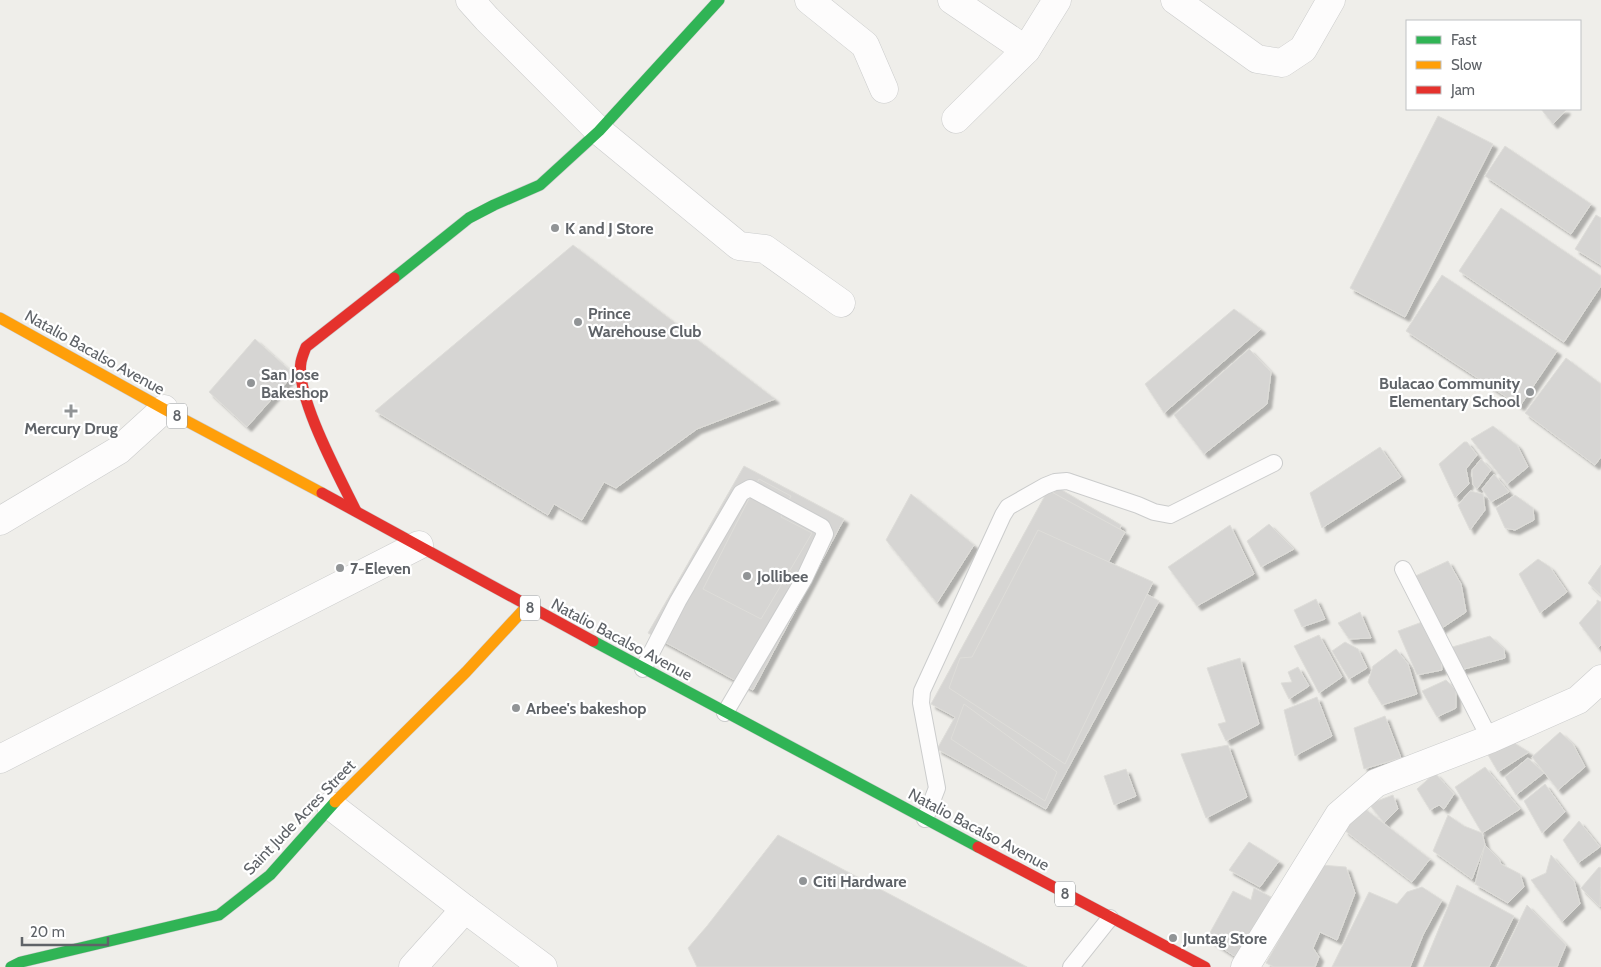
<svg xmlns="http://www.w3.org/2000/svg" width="1601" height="967" font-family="Cabin,sans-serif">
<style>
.building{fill:#d6d5d3;stroke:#deddd9;filter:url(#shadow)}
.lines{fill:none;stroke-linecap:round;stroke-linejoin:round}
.lane-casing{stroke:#cbcccc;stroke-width:18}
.street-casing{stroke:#cbcccc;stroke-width:29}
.fast-casing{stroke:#cacacb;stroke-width:12}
.slow-casing{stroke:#cacacb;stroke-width:12}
.jam-casing{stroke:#cacacb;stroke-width:12}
.lane{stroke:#fdfcfc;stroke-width:16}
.street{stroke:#fdfcfc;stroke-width:28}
.fast{stroke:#30b455;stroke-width:11}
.slow{stroke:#ff9f0a;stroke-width:11}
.jam{stroke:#e5322d;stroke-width:11}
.poi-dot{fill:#919496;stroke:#fff;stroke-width:2}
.labels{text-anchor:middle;stroke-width:4.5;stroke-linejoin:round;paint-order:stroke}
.shield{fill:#fff;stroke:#8f9295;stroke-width:1}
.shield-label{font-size:15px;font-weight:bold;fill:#5f6368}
.poi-label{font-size:16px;font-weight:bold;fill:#5f6368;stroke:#fff;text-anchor:start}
.street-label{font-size:16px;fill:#5f6368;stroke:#fff}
</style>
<defs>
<filter id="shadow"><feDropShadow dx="4.5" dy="4.5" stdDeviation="1" flood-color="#0004"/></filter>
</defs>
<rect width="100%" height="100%" fill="#efeeea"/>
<g class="building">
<polygon points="1541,109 1565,109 1566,110 1553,124"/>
<polygon points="1438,116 1493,144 1405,317 1350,288"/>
<polygon points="1505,146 1591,204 1571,234 1485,176"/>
<polygon points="1501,208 1601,276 1601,286 1564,342 1459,271"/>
<polygon points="1596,215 1601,218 1601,265 1575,249"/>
<polygon points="573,245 775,399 697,429 616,488 604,482 582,520 554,504 548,515 375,411"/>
<polygon points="1442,275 1557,351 1520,406 1406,331"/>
<polygon points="1234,309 1261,329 1164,413 1145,384"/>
<polygon points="255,339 294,374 247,427 209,392"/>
<polygon points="1249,349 1271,372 1267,404 1204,454 1174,415"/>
<polygon points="1566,358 1601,384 1601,457 1595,465 1525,413"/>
<polygon points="1493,426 1517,445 1528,467 1507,484 1471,439"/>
<polygon points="1464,442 1467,442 1477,455 1466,469 1469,484 1455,498 1439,464"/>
<polygon points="1380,447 1401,477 1322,528 1310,493"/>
<polygon points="1481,459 1491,470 1477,489 1473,485 1472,470"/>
<polygon points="744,466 844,519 753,690 648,633"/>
<polygon points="1494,474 1509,492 1491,502 1482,489"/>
<polygon points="759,479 791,496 781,517 812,533 761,619 703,589"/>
<polygon points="1055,486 1121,525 1112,555 1048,522"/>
<polygon points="1048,490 1125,532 1104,570 1159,601 1046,809 937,749 955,717 931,704"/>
<polygon points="1470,491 1483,494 1485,510 1470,530 1458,505"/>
<polygon points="911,494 974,545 937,603 886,540"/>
<polygon points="1515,495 1533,508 1534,520 1515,530 1505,528 1496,508"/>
<polygon points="1269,524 1294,549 1261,567 1247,541"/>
<polygon points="1230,525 1254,574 1197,606 1168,567"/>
<polygon points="1038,530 1153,582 1065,764 949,688 960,658 972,657"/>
<polygon points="1538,559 1550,567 1567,592 1540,613 1519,574"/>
<polygon points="1448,561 1461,584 1466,612 1436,632 1409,579"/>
<polygon points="1601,565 1601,595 1588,583"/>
<polygon points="1316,599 1325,619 1302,627 1294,610"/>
<polygon points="1597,600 1601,602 1601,645 1598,648 1579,623 1597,603"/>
<polygon points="1360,612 1371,638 1349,639 1338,623"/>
<polygon points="1422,622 1440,645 1442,670 1417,675 1398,631"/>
<polygon points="1319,635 1342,677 1319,693 1294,646"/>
<polygon points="1490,636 1504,649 1505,658 1457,671 1449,648"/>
<polygon points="1345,642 1358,649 1367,668 1349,679 1332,651"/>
<polygon points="1396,649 1408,664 1417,694 1382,705 1368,682 1373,666"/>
<polygon points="1240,658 1259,724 1226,741 1218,724 1226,722 1207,668"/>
<polygon points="1298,667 1309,686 1289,699 1281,683 1292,682 1288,672"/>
<polygon points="1446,680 1456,690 1456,708 1437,717 1422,691"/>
<polygon points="1317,697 1332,736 1295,756 1284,710"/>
<polygon points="964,704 1057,772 1045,801 951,739"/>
<polygon points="1385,716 1401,758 1364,769 1354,728"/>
<polygon points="1560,732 1573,744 1585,767 1558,790 1532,757"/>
<polygon points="1511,741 1529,752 1498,772 1488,755"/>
<polygon points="1228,745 1247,797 1206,818 1181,754"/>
<polygon points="1528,758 1544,773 1516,795 1505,777"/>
<polygon points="1485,767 1520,809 1482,833 1455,787"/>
<polygon points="1126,769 1136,796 1114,805 1104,776"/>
<polygon points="1435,773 1454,794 1444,809 1439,805 1430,810 1417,789"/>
<polygon points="1545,784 1565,812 1542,833 1524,801"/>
<polygon points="1393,795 1398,809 1384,823 1369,804"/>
<polygon points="1360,805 1430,859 1412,882 1344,830"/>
<polygon points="1448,815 1464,826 1482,833 1485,845 1472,879 1433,851"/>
<polygon points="1579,821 1600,847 1578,863 1563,840"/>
<polygon points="778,835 1027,967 697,967 688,948 707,926"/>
<polygon points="1249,842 1279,861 1260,887 1229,870"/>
<polygon points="1485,845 1499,859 1501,864 1520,874 1524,887 1508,903 1475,884"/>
<polygon points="1551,855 1574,881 1580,904 1562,922 1531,880 1546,873"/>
<polygon points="1321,865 1346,867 1355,893 1337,940 1320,932 1313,948 1319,957 1315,967 1274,967 1266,963"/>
<polygon points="1599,867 1601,868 1600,907 1581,888"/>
<polygon points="1457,885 1514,916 1489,967 1423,967"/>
<polygon points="1422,887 1442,900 1423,935 1410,967 1332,967 1369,892 1397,904 1407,892"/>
<polygon points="1254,888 1271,897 1242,961 1207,938 1233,891 1251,900"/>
<polygon points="1527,905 1566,945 1557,967 1497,967"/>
</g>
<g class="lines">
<defs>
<g id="lane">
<polyline points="1403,569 1490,739"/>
<polyline points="643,669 678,601 741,493 750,488 822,527 825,534 804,579 725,713"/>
<polyline points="925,819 937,788 921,703 922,691 1003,515 1008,507 1045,486 1055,482 1067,481 1138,505 1154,512 1170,515 1274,463"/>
<polyline points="1071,967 1110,918"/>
</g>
<g id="street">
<polyline points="470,0 487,19 599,131 739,246 765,249 841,303"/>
<polyline points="809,0 865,45 884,89"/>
<polyline points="952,0 1026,50"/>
<polyline points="1175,0 1257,59 1282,63 1303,49 1331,0"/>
<polyline points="956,119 1026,50 1057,0"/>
<polyline points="0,521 119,450 164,409"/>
<polyline points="0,759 419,545"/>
<polyline points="331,806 465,909 543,967"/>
<polyline points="413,967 465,909"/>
<polyline points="1245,967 1339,815 1376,783 1490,739 1578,700 1601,679"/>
</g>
<g id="fast">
<polyline points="394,278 469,218 494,205 540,185 599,131 719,0"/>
<polyline points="593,641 978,847"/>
<polyline points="11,967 21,962 219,915 270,875 335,802"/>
</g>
<g id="slow">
<polyline points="0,318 164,409 322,493"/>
<polyline points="335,802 466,672 527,606"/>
</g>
<g id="jam">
<polyline points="322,493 593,641"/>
<path d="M356,511C340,478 295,396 301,362C302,357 304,352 306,347L394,278"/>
<polyline points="978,847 1205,967"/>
</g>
</defs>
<use href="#lane" class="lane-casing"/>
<use href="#street" class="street-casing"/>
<use href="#fast" class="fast-casing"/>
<use href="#slow" class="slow-casing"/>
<use href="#jam" class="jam-casing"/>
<use href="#lane" class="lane"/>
<use href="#street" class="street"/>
<use href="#fast" class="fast"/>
<use href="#slow" class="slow"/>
<use href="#jam" class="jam"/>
</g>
<g class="poi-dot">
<circle cx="555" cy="228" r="5"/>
<circle cx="578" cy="322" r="5"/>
<circle cx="251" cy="383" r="5"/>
<circle cx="1530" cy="392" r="5"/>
<path d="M68.5 403.5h5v5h5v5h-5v5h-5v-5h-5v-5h5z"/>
<circle cx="340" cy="568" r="5"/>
<circle cx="747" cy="576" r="5"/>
<circle cx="516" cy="708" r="5"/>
<circle cx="803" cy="881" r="5"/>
<circle cx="1173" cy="938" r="5"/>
</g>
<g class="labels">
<g class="shield">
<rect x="167" y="403.5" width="20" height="25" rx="4"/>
<rect x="520" y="595.5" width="20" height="25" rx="4"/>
<rect x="1055" y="881.5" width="20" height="25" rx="4"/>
</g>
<g class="shield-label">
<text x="177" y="421">8</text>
<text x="530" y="613">8</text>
<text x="1065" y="899">8</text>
</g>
<g class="poi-label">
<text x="565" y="234">K and J Store</text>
<text x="588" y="319">Prince<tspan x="588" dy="18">Warehouse Club</tspan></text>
<text x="261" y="380">San Jose<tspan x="261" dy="18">Bakeshop</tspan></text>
<text x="1520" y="389" text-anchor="end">Bulacao Community<tspan x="1520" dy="18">Elementary School</tspan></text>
<text x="71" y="434" text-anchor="middle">Mercury Drug</text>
<text x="350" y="574">7-Eleven</text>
<text x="757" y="582">Jollibee</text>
<text x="526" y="714">Arbee's bakeshop</text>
<text x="813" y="887">Citi Hardware</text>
<text x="1183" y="944">Juntag Store</text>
</g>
<g class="street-label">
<text transform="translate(95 352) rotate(29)" y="6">Natalio Bacalso Avenue</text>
<text transform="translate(622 639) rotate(28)" y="6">Natalio Bacalso Avenue</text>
<text transform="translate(299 817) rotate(-46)" y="6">Saint Jude Acres Street</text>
<text transform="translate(979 829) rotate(28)" y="6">Natalio Bacalso Avenue</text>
</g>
</g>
<rect x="1406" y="20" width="175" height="90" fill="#ffffff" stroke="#bfc1c3"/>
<rect x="1416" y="36" width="25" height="8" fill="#30b455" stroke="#bfc1c3"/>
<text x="1451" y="45" font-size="15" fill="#5f6368">Fast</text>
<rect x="1416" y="61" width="25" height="8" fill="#ff9f0a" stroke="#bfc1c3"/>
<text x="1451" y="70" font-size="15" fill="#5f6368">Slow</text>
<rect x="1416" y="86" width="25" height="8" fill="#e5322d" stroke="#bfc1c3"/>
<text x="1451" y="95" font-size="15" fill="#5f6368">Jam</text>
<path d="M22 937v8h86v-8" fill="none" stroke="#5f6368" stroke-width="2.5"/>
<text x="30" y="937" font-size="15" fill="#5f6368" stroke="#ffffff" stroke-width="4" paint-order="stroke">20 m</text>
</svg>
